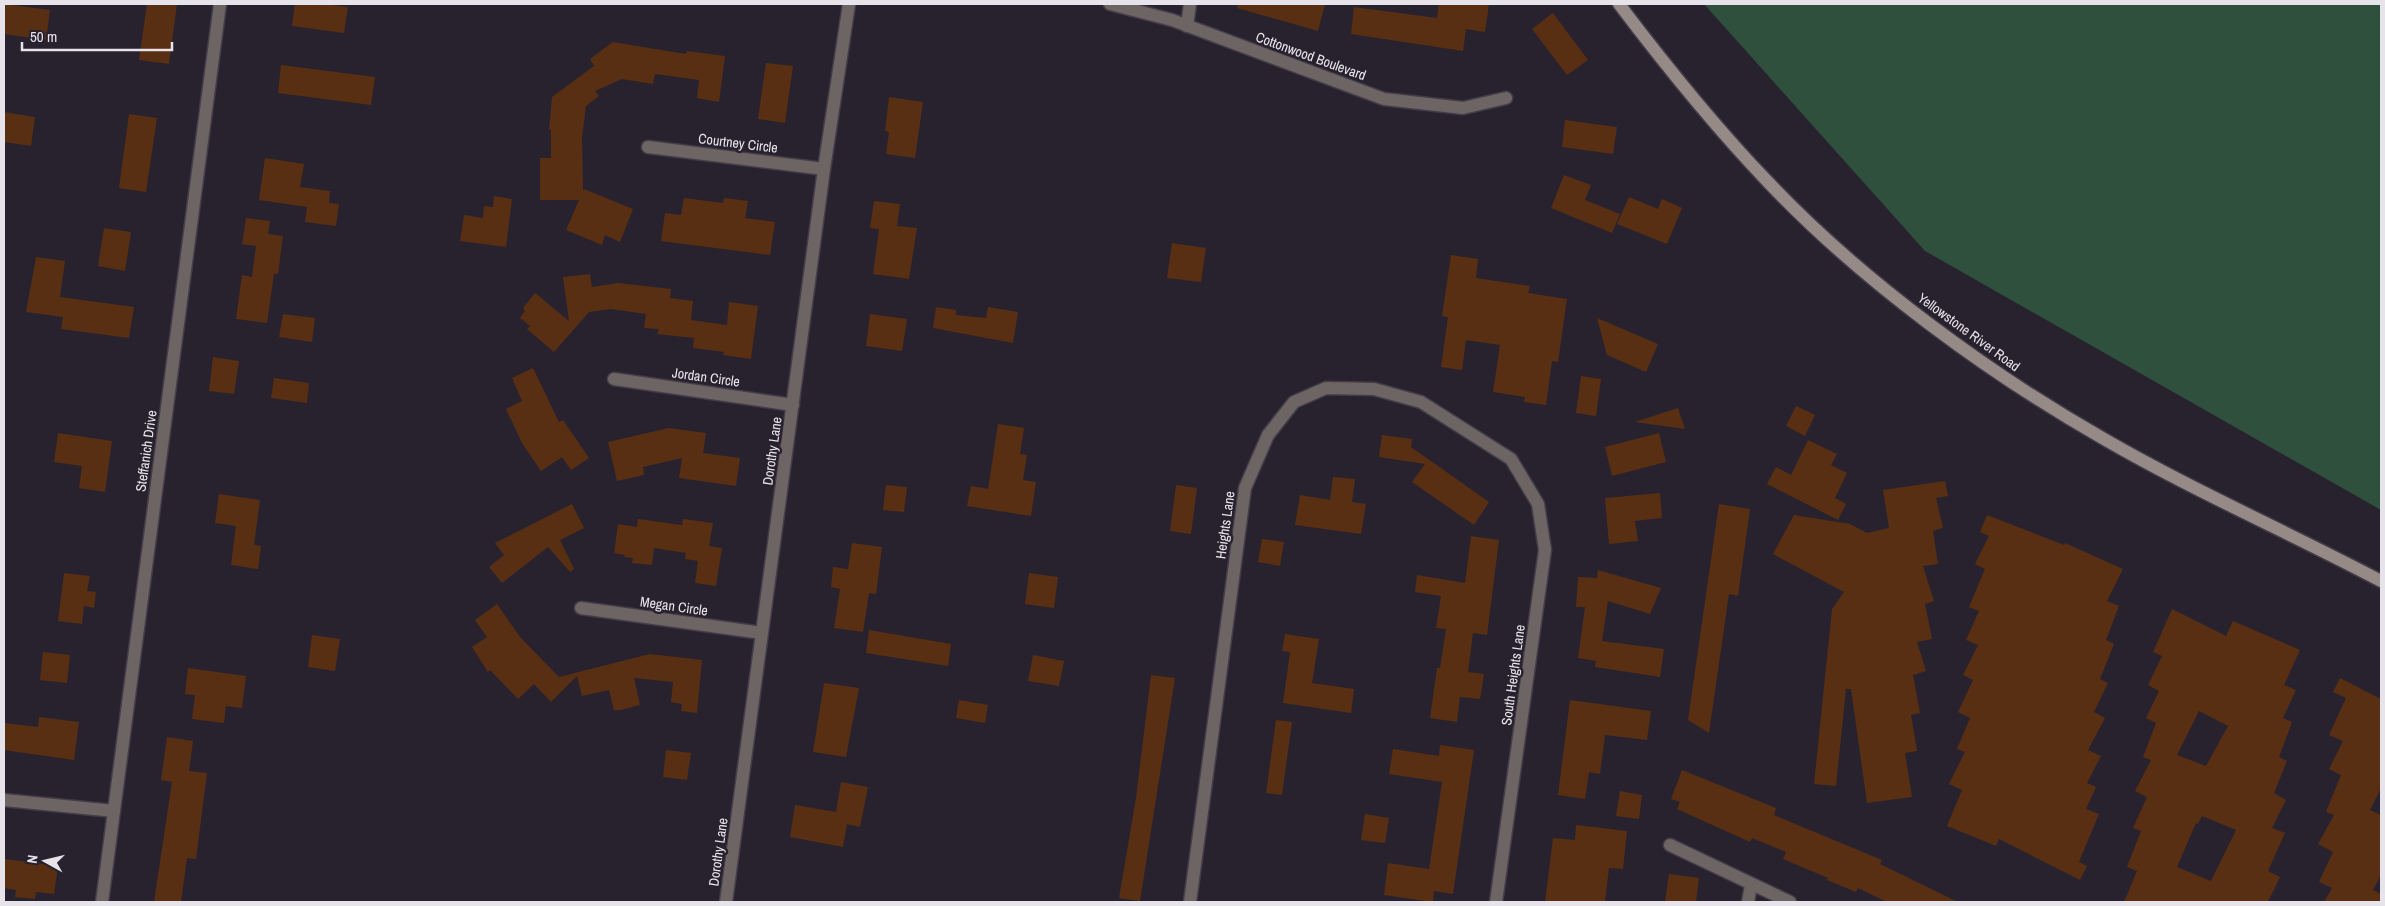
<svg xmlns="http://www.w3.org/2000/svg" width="2385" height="906" font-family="'Archivo Narrow',sans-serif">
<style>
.green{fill:#2f503d}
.building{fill:#582f13;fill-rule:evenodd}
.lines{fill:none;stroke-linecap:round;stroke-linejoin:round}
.street-casing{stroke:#433d49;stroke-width:15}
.secondary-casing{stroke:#433d49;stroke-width:15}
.street{stroke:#6d6563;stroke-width:12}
.secondary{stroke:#968a86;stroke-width:12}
.labels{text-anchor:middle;stroke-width:5;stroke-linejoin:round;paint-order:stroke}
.street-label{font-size:14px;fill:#e7e3eb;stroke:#28222f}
</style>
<rect width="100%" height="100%" fill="#28222f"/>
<polygon class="green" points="1704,4 2381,4 2381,510 1925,251"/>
<g class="building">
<polygon points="4,4 50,10 46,40 4,34"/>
<polygon points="147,4 177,4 169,64 139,60"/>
<polygon points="295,4 324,4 348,7 344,33 292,26"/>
<polygon points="1238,4 1325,4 1318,31 1237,8"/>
<polygon points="1439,4 1489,4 1485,32 1466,29 1463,51 1351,34 1354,7 1437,18"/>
<polygon points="1553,13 1588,60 1567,75 1532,29"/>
<polygon points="613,42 686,54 687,51 725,56 719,102 697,98 699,80 655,74 653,84 622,79 595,91 599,96 586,106 582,137 583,191 584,189 633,209 620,242 605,235 602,245 566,230 579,200 540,200 540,158 551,158 551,130 549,130 552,97 594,66 590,59"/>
<polygon points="766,63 793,66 785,123 758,119"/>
<polygon points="281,65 375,77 371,105 278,93"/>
<polygon points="889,97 923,102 915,158 886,154 889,132 885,131"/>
<polygon points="4,112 35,117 31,146 4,142"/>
<polygon points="129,114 157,118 146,192 119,188"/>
<polygon points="1565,120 1617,127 1613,154 1562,147"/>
<polygon points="265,158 304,164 300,187 330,191 329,203 339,204 336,226 305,222 307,207 259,200"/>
<polygon points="1564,175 1591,185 1585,200 1620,214 1612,233 1551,208"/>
<polygon points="494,196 512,199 506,247 460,241 464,215 483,218 484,206 493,207"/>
<polygon points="1629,197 1658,209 1662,199 1682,208 1667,244 1617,224"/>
<polygon points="684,198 723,203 724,198 748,201 745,218 775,222 770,255 661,241 665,213 681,215"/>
<polygon points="874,201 900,204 897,226 917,228 909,279 873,274 879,229 870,228"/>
<polygon points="246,218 270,221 268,234 283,236 278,274 274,274 267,323 236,319 242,275 252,277 256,246 242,244"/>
<polygon points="104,228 131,232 125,271 98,266"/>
<polygon points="1172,243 1206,248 1201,282 1167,278"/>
<polygon points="1451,255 1478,259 1476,278 1530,286 1528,293 1567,299 1558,362 1552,361 1546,405 1524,402 1525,397 1493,392 1500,345 1466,340 1462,370 1441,367 1448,317 1442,316"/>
<polygon points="36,257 65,261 60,297 134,307 129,338 61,329 63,317 26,312"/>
<polygon points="590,274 592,287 618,283 671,289 670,298 693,301 691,320 727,325 729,302 758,306 751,359 723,355 724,352 693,348 694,338 657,334 659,329 644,328 646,314 611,309 589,312 554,352 527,329 530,326 520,318 525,311 523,308 535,293 569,321 563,277"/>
<polygon points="936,307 956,310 956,315 986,318 988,307 1018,312 1013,343 933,328"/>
<polygon points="283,314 315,318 312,342 279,337"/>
<polygon points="870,314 907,319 902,351 866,346"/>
<polygon points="1597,318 1658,344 1646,372 1607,355"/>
<polygon points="213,357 239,361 234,394 209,391"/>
<polygon points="533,368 559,422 563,420 589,458 571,470 562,457 541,471 522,443 506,409 522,401 512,378"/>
<polygon points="1581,376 1601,379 1596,416 1576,413"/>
<polygon points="274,378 309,383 307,403 271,398"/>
<polygon points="1796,406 1815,415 1805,436 1786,426"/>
<polygon points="1678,408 1685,429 1635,422"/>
<polygon points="998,424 1024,428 1020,454 1027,455 1023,480 1036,482 1031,516 967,506 971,486 988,489"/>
<polygon points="669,428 706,433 703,453 740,458 736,486 679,478 682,458 643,467 644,475 617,481 608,442"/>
<polygon points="58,433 112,441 105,492 79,488 82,466 54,462"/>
<polygon points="1659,433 1666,462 1612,476 1605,447"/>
<polygon points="1382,435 1412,439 1411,447 1489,502 1474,525 1412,482 1425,464 1379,457"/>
<polygon points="1808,440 1837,454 1831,465 1847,473 1835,498 1846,504 1838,520 1767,484 1776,467 1791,475"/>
<polygon points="1333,477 1355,479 1352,502 1366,504 1361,534 1295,525 1300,495 1330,500"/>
<polygon points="1945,481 1948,496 1936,498 1943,528 1933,531 1938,564 1923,566 1934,601 1925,604 1932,639 1917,642 1926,671 1913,675 1920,713 1911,715 1917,751 1905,753 1912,797 1867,803 1851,689 1846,689 1836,786 1814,784 1832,609 1844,592 1773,554 1794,515 1850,524 1867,533 1889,528 1883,490"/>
<polygon points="886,485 907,487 904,512 883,510"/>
<polygon points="1176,485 1197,488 1191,534 1170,531"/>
<polygon points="1660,493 1662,518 1635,521 1638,541 1609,544 1605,498"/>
<polygon points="219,494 260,500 254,545 261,546 258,569 231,565 236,526 215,523"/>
<polygon points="572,504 584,528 560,540 574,569 570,572 548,547 502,583 489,567 504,555 495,543"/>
<polygon points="1719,504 1750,509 1738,596 1729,594 1709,733 1688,720"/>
<polygon points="1987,515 2064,545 2065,543 2123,569 2107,601 2119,606 2106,640 2114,644 2100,679 2108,683 2094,712 2105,718 2088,750 2101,756 2087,783 2096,787 2086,809 2099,814 2079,862 2087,866 2080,880 1999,839 1996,846 1947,826 1962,790 1949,784 1965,752 1957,749 1970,718 1958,712 1973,680 1963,675 1978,645 1966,640 1979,611 1969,607 1985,569 1975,564 1989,536 1980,532"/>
<polygon points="638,519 682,525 683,519 713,523 709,546 722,548 716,586 695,583 698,561 685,559 686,553 654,548 652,565 632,563 633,558 624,557 625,555 614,553 618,524 637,527"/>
<polygon points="1471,536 1499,540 1487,635 1473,633 1468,672 1484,674 1480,699 1460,697 1457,722 1430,718 1437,668 1440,668 1446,629 1436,628 1441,596 1415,592 1417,575 1465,583"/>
<polygon points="1262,539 1284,542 1280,566 1258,562"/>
<polygon points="852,543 882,547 876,594 869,593 863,632 834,628 840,589 831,587 833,567 848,569"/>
<polygon points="1598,570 1661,588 1650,614 1608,601 1602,641 1664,649 1660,677 1595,667 1596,661 1578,658 1585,607 1576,607 1578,577 1597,578"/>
<polygon points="64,573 90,576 87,591 96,592 94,608 84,606 82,624 58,621"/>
<polygon points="1029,573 1058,577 1054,608 1025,604"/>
<polygon points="497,604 520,637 559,677 650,654 702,660 697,713 681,711 682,704 671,702 673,682 634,678 640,705 621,710 614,710 609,690 582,696 577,676 551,702 534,684 518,699 490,670 488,672 472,647 487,637 475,620"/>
<path d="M2172,609L2226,636L2233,621L2300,650L2284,685L2296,690L2283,718L2292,722L2279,757L2287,761L2274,793L2286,800L2272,828L2285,833L2268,871L2280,877L2268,902H2124L2137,871L2127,867L2141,831L2133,828L2147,797L2135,791L2151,760L2143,757L2156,723L2146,718L2159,691L2148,685L2162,656L2153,652ZM2199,711L2228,726L2206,766L2177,755ZM2202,816L2236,830L2211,881L2177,867L2196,823L2198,824Z"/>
<polygon points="869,630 951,644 948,666 866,653"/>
<polygon points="1285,634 1319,639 1312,683 1354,689 1351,713 1283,703 1290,652 1282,651"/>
<polygon points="312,635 340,639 335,671 308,667"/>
<polygon points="43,652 70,655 67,683 40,680"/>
<polygon points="1033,655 1064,661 1059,686 1028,681"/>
<polygon points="188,668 246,676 242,708 226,706 224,723 192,719 195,695 185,694"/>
<polygon points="1151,675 1175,678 1140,901 1119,898 1136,798"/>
<polygon points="2340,678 2381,699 2381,788 2370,810 2381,815 2381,875 2373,890 2381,894 2381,902 2324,902 2332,888 2319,882 2333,852 2318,844 2334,815 2326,812 2341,775 2329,769 2343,741 2329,735 2346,698 2333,692"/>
<polygon points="824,683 859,688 846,757 813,752"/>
<polygon points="959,700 988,705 985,723 956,718"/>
<polygon points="1570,700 1651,711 1647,740 1605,735 1600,774 1589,772 1585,799 1558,795"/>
<polygon points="39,717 79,722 74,760 4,750 4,723 38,727"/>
<polygon points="1276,720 1292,722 1282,795 1266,793"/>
<polygon points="167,737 193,741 189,771 207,773 196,859 187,858 181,902 154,902 172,782 161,780"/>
<polygon points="1440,745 1474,750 1453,894 1434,891 1433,902 1384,895 1388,863 1429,869 1442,782 1389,774 1393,749 1439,756"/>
<polygon points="666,750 691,753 687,780 663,777"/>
<polygon points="1682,770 1776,808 1774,815 1882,860 1880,864 1958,902 1887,902 1858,888 1856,892 1827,880 1828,878 1783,859 1786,852 1752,838 1750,842 1677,809 1680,802 1671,799"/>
<polygon points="841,782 868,787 860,827 847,824 843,847 790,837 795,805 836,812"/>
<polygon points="1620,791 1642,795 1639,819 1616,816"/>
<polygon points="1365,814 1389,818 1385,843 1361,840"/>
<polygon points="1576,825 1627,831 1623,869 1609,868 1605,902 1545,902 1553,838 1575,840"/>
<polygon points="4,859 58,866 54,894 36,892 35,899 15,897 16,890 4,888"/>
<polygon points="1669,874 1699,878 1696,902 1665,902"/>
</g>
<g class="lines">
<defs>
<g id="street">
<polyline points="1110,4 1172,20 1384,99 1463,108 1506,98"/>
<polyline points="1187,26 1190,4"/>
<polyline points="648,147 824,169"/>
<polyline points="614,379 793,405"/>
<polyline points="581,608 762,633"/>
<polyline points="4,800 114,811"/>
<polyline points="1670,845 1790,902"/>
<polyline points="102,902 220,4"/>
<polyline points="726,902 824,169 849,4"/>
<polyline points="1190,902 1245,488 1268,435 1294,402 1326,388 1374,389 1421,402 1511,459 1538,504 1545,550 1496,902"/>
<polyline points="1748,902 1751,885"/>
</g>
<path id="secondary" d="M1619,4C1666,66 1715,127 1769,183C1861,280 1988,373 2104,439C2194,491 2290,533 2381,581"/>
</defs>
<use href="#street" class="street-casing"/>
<use href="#secondary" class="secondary-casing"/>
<use href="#street" class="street"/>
<use href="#secondary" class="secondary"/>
</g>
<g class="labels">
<g class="street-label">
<text transform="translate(1311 56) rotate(20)" y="5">Cottonwood Boulevard</text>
<text transform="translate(738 143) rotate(7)" y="5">Courtney Circle</text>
<text transform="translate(1969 332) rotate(36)" y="5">Yellowstone River Road</text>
<text transform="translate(706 377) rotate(8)" y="5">Jordan Circle</text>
<text transform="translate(146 451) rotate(-82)" y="5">Steffanich Drive</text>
<text transform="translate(772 451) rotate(-82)" y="5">Dorothy Lane</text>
<text transform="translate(1225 525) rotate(-82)" y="5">Heights Lane</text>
<text transform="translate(674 606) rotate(8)" y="5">Megan Circle</text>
<text transform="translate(1513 675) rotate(-82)" y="5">South Heights Lane</text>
<text transform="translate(718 852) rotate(-82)" y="5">Dorothy Lane</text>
</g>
</g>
<rect width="2385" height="906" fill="none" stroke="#e7e3eb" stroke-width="10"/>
<g transform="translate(45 861) rotate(278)" stroke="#28222f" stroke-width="4" paint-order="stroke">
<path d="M0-4L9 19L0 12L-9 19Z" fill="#e7e3eb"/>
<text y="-8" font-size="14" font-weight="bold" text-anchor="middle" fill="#e7e3eb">N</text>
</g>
<path d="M22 42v8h150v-8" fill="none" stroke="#e7e3eb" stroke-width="2.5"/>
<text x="30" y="42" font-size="15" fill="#e7e3eb" stroke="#28222f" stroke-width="4" paint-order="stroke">50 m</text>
</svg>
